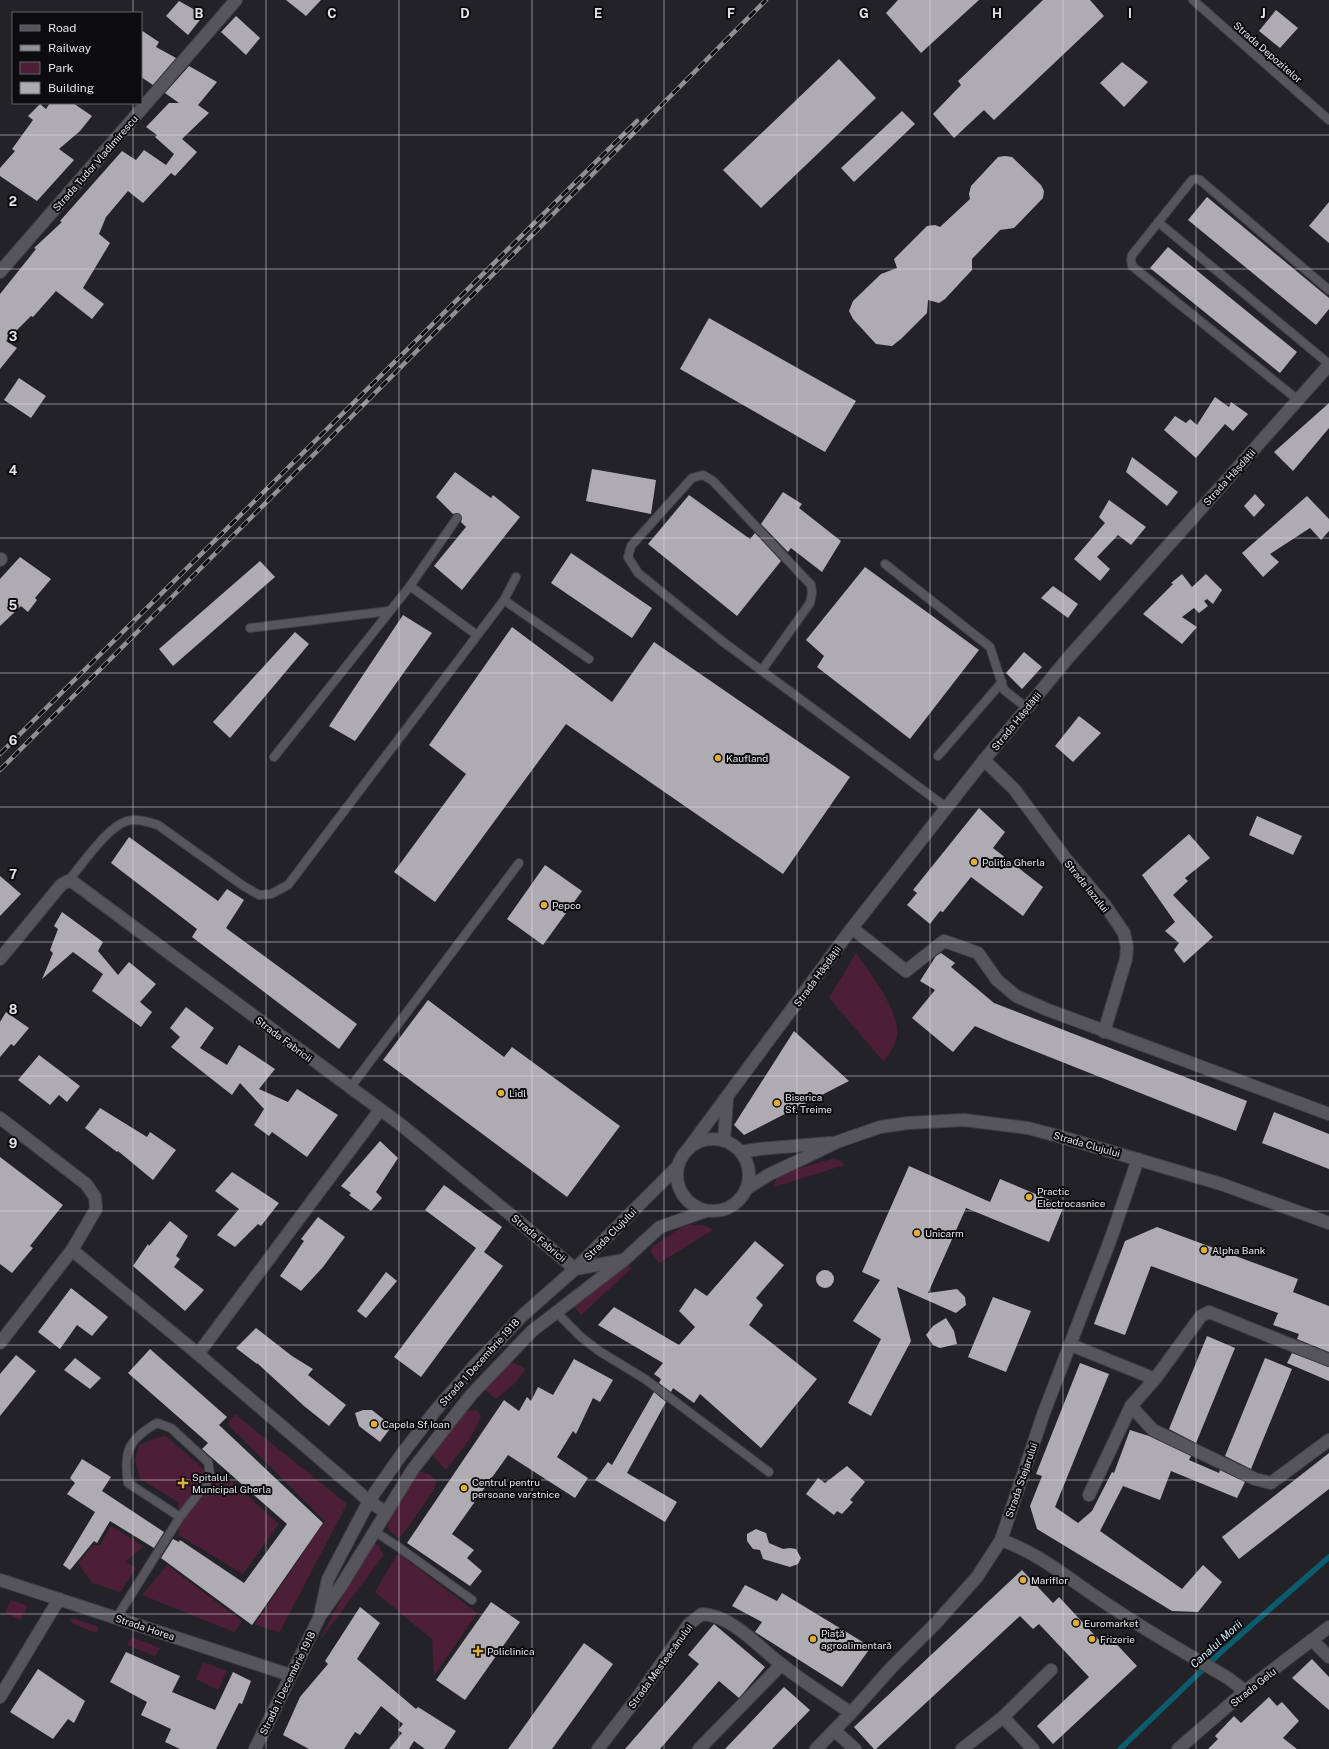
<svg xmlns="http://www.w3.org/2000/svg" width="1329" height="1749" font-family="'Public Sans',sans-serif">
<style>
.green{fill:#4c1e38}
.lines{fill:none;stroke-linecap:round;stroke-linejoin:round}
.stream{stroke:#0b5c6e;stroke-width:5.5}
.building{fill:#afacb1}
.lane-casing{stroke:#404044;stroke-width:10}
.street-casing{stroke:#404044;stroke-width:14}
.secondary-casing{stroke:#404044;stroke-width:14}
.lane{stroke:#55555b;stroke-width:8}
.street{stroke:#55555b;stroke-width:12}
.secondary{stroke:#55555b;stroke-width:12}
.rail-casing{stroke:#919194;stroke-width:4.5}
.rail{stroke:#0c0c0e;stroke-width:3;stroke-dasharray:9;stroke-linecap:butt}
.grid{fill:none;stroke:#e4e4e7;stroke-width:1;stroke-opacity:0.55}
.poi-dot{fill:#e3ae35;stroke:#0c0c0e;stroke-width:1.5}
.labels{text-anchor:middle;stroke-width:4;stroke-linejoin:round;paint-order:stroke}
.street-label{font-size:10px;fill:#e4e4e7;stroke:#0c0c0e}
.poi-label{font-size:10px;fill:#e4e4e7;stroke:#0c0c0e;text-anchor:start}
.water-label{font-size:11px;font-style:italic;fill:#cde9f2;stroke:#0c0c0e}
.grid-label{font-size:13px;text-anchor:middle;font-weight:bold;fill:#e4e4e7;stroke:#0c0c0e;stroke-width:4;stroke-linejoin:round;paint-order:stroke}
</style>
<rect width="100%" height="100%" fill="#232327"/>
<g class="green">
<path d="M856,953C870,973 904,1016 896,1040C894,1047 888,1055 884,1062L829,998Z"/>
<polygon points="831,1159 839,1160 845,1165 774,1187 776,1179 783,1173"/>
<polygon points="686,1224 706,1226 713,1230 659,1263 651,1252 652,1247"/>
<polygon points="622,1263 632,1268 581,1315 574,1306"/>
<polygon points="513,1362 526,1369 514,1384 496,1399 485,1390 496,1375"/>
<path d="M477,1410L481,1416C474,1436 459,1453 446,1470L431,1454L463,1411Z"/>
<polygon points="235,1414 347,1504 279,1633 255,1624 325,1521 228,1424"/>
<polygon points="166,1436 205,1470 223,1474 279,1524 243,1574 179,1535 178,1502 140,1479 135,1460 139,1445 153,1439"/>
<polygon points="418,1471 429,1474 437,1481 433,1491 403,1534 397,1539 388,1528 390,1513"/>
<polygon points="111,1526 143,1546 126,1562 136,1568 120,1592 92,1583 78,1563 93,1545 100,1545"/>
<polygon points="370,1543 379,1545 383,1556 319,1641"/>
<polygon points="398,1553 477,1613 434,1676 432,1639 375,1592"/>
<polygon points="167,1565 242,1621 234,1632 142,1595"/>
<polygon points="11,1600 28,1606 20,1620 5,1613"/>
<polygon points="74,1619 99,1627 96,1633 72,1623 70,1620"/>
<polygon points="132,1637 160,1648 155,1656 127,1645"/>
<polygon points="203,1662 227,1671 218,1690 196,1679"/>
</g>
<g class="lines">
<polyline class="stream" points="1120,1749 1220,1653 1329,1557"/>
</g>
<g class="building">
<polygon points="286,0 321,0 306,16"/>
<polygon points="898,0 979,0 921,53 886,13"/>
<polygon points="1043,0 1090,0 1104,16 994,120 984,110 954,138 933,114 961,85 958,81"/>
<polygon points="179,1 204,15 188,35 166,16"/>
<polygon points="1276,10 1298,28 1280,48 1259,31"/>
<polygon points="236,16 260,38 246,55 221,32"/>
<polygon points="141,30 159,42 156,47 176,58 153,85 141,77"/>
<polygon points="839,59 876,98 761,208 723,170"/>
<polygon points="1122,62 1148,82 1124,107 1100,83"/>
<polygon points="189,66 217,82 198,105 209,113 182,139 197,152 175,176 171,173 143,203 128,191 106,217 99,234 110,243 83,288 104,304 92,319 56,291 33,317 31,316 6,341 17,348 0,369 0,294 36,249 34,248 62,222 60,221 122,151 136,160 144,150 166,165 174,154 155,137 157,135 146,127 169,103 179,103 165,93"/>
<polygon points="50,103 73,103 92,116 80,131 59,149 74,160 37,201 0,176 0,168 15,151 12,149 33,120 28,116 40,104 46,109"/>
<polygon points="902,111 915,124 854,182 841,168"/>
<polygon points="1005,156 1012,157 1041,185 1044,191 1043,198 1014,228 1000,230 972,259 972,270 945,299 939,303 928,300 927,313 901,339 892,346 876,344 853,319 849,311 853,301 881,274 897,268 894,259 927,226 935,225 940,227 970,199 969,194 971,186 998,157"/>
<polygon points="1207,197 1329,298 1329,309 1316,325 1188,220"/>
<polygon points="1329,202 1329,243 1309,226"/>
<polygon points="1168,247 1297,352 1280,373 1150,268"/>
<polygon points="709,318 856,401 825,452 680,369"/>
<polygon points="19,378 46,396 31,418 4,400"/>
<polygon points="1215,397 1229,407 1231,402 1248,414 1233,431 1225,424 1196,458 1164,430 1175,416 1186,423 1190,419 1197,425"/>
<polygon points="1329,403 1329,428 1293,471 1274,452"/>
<polygon points="1132,457 1178,492 1167,506 1126,472"/>
<polygon points="592,469 656,480 651,514 586,501"/>
<polygon points="455,472 491,498 493,495 520,517 462,590 434,566 466,527 461,522 462,518 460,514 457,513 453,514 436,497"/>
<polygon points="783,492 802,504 799,508 841,541 822,572 791,548 788,552 761,524"/>
<polygon points="1255,494 1265,505 1254,517 1244,506"/>
<polygon points="689,495 750,539 755,533 781,561 737,616 648,544"/>
<polygon points="1307,496 1329,519 1329,531 1321,540 1310,528 1270,554 1279,562 1263,577 1242,553"/>
<polygon points="1109,500 1146,527 1131,545 1118,535 1097,557 1110,569 1100,581 1074,559 1105,523 1099,517"/>
<polygon points="571,553 652,608 632,638 551,583"/>
<polygon points="20,557 51,579 35,598 37,600 28,612 21,606 0,626 0,579"/>
<polygon points="260,561 275,577 173,666 159,649"/>
<polygon points="865,567 979,650 910,739 817,667 824,656 806,640"/>
<polygon points="1182,574 1192,587 1206,574 1222,590 1213,604 1207,599 1204,601 1208,606 1199,613 1194,608 1182,617 1197,627 1182,644 1143,614 1173,584 1171,583"/>
<polygon points="1053,586 1078,604 1068,618 1041,598"/>
<polygon points="403,615 432,633 355,741 329,726"/>
<polygon points="512,627 612,702 654,642 850,777 783,874 566,724 435,902 394,872 466,774 429,745"/>
<polygon points="295,632 309,644 230,738 213,722"/>
<polygon points="1024,652 1042,667 1022,689 1006,673"/>
<polygon points="1079,716 1101,733 1073,762 1055,746"/>
<polygon points="979,808 1005,832 993,848 1043,887 1023,916 971,877 943,912 940,911 930,924 907,905 917,893 913,890"/>
<polygon points="1257,816 1302,836 1293,855 1249,835"/>
<polygon points="1189,834 1210,858 1185,878 1188,881 1173,895 1213,937 1184,963 1174,950 1179,943 1165,931 1175,922 1142,875"/>
<polygon points="129,837 218,901 227,889 244,900 226,928 357,1024 339,1049 192,937 197,929 111,863"/>
<polygon points="545,865 582,891 543,945 507,919"/>
<polygon points="0,876 21,894 0,916"/>
<polygon points="62,912 103,942 98,951 118,975 129,962 156,984 140,1002 152,1012 141,1027 92,991 103,974 73,952 42,979 53,953 50,950 58,929 54,926"/>
<polygon points="941,953 955,963 951,967 994,1003 1247,1101 1236,1131 1004,1039 975,1026 953,1052 912,1018 935,990 920,981 936,956"/>
<polygon points="428,1000 504,1057 512,1047 620,1126 567,1197 383,1060"/>
<polygon points="186,1007 214,1028 200,1048 227,1065 239,1045 275,1069 259,1089 288,1102 297,1089 338,1115 307,1157 272,1132 269,1136 254,1125 264,1109 240,1083 232,1095 171,1047 180,1037 170,1028"/>
<polygon points="6,1012 29,1028 14,1046 11,1044 0,1057 0,1022"/>
<polygon points="794,1031 849,1081 744,1135 734,1125"/>
<polygon points="39,1055 80,1086 67,1102 59,1095 50,1105 18,1080"/>
<polygon points="100,1108 147,1137 150,1132 176,1150 153,1180 118,1151 117,1152 85,1128"/>
<polygon points="1274,1112 1329,1134 1329,1169 1262,1143"/>
<polygon points="380,1141 398,1158 376,1192 382,1198 371,1211 349,1195 351,1193 341,1186"/>
<polygon points="0,1157 63,1205 30,1246 33,1248 12,1273 0,1264"/>
<polygon points="909,1166 990,1202 1000,1179 1064,1206 1049,1242 966,1208 928,1293 957,1289 965,1297 966,1305 956,1313 897,1287 911,1341 871,1416 848,1403 881,1339 853,1321 880,1280 862,1272"/>
<polygon points="232,1172 279,1203 261,1226 258,1224 235,1247 217,1235 239,1209 215,1191"/>
<polygon points="444,1185 502,1227 484,1252 503,1266 421,1377 394,1357 476,1248 425,1210"/>
<polygon points="318,1217 345,1237 323,1267 301,1291 280,1276 304,1241 301,1239"/>
<polygon points="170,1221 188,1236 176,1256 180,1259 174,1267 204,1290 185,1311 133,1266 148,1244 149,1246"/>
<polygon points="1157,1227 1298,1279 1293,1292 1329,1306 1329,1352 1297,1339 1299,1334 1273,1325 1278,1313 1151,1266 1125,1335 1094,1324 1125,1241"/>
<polygon points="755,1241 784,1265 756,1298 763,1305 749,1325 817,1379 761,1448 700,1394 694,1403 673,1388 671,1392 659,1383 661,1379 654,1374 663,1363 598,1325 614,1307 679,1345 695,1327 679,1311 695,1288 707,1296"/>
<circle cx="825" cy="1279" r="9"/>
<polygon points="386,1272 397,1281 366,1318 357,1311"/>
<polygon points="71,1288 108,1317 92,1336 77,1325 60,1349 38,1332"/>
<polygon points="993,1297 1031,1311 1006,1372 968,1357"/>
<polygon points="946,1318 954,1331 957,1344 940,1348 933,1345 926,1335 933,1326"/>
<polygon points="256,1328 292,1356 313,1369 308,1375 346,1405 329,1426 304,1406 257,1363 257,1364 236,1348"/>
<polygon points="1207,1336 1235,1348 1196,1443 1169,1429"/>
<polygon points="150,1349 227,1417 219,1425 323,1523 252,1625 161,1558 173,1539 179,1542 180,1540 244,1583 287,1524 202,1449 208,1443 128,1373"/>
<polygon points="1292,1353 1329,1367 1329,1381 1287,1363"/>
<polygon points="16,1355 36,1371 0,1416 0,1374"/>
<polygon points="75,1358 101,1378 90,1389 64,1370"/>
<polygon points="1265,1358 1292,1369 1251,1469 1225,1456"/>
<polygon points="574,1359 613,1380 600,1402 593,1398 576,1434 573,1431 557,1457 588,1478 575,1498 508,1455 452,1534 474,1550 467,1558 482,1571 470,1586 407,1543 504,1400 519,1411 527,1397 531,1401 538,1387 553,1395"/>
<polygon points="1080,1363 1109,1374 1055,1507 1078,1523 1092,1511 1112,1472 1114,1473 1130,1430 1149,1436 1191,1456 1189,1460 1219,1473 1220,1470 1245,1482 1237,1498 1171,1471 1160,1500 1123,1486 1100,1531 1182,1589 1203,1565 1222,1582 1198,1612 1172,1611 1037,1529 1030,1506 1042,1476 1036,1474"/>
<polygon points="654,1392 666,1402 627,1473 677,1502 665,1522 595,1480 608,1462 612,1465"/>
<polygon points="363,1410 372,1410 392,1426 380,1442 359,1426 355,1413"/>
<polygon points="1329,1453 1329,1489 1239,1559 1222,1537"/>
<polygon points="82,1459 111,1477 102,1491 164,1532 154,1548 110,1521 97,1543 94,1541 70,1570 63,1565 95,1512 67,1494 75,1483 70,1478"/>
<polygon points="847,1466 865,1482 850,1500 853,1502 842,1514 837,1511 834,1515 806,1494 818,1478 825,1483"/>
<polygon points="756,1529 766,1533 769,1543 783,1549 790,1548 796,1549 801,1558 798,1564 790,1567 763,1559 760,1550 753,1549 747,1541 747,1534"/>
<polygon points="1022,1570 1053,1603 1059,1597 1101,1642 1108,1635 1137,1666 1053,1744 1037,1726 1089,1677 1039,1624 1033,1629 1020,1616 876,1749 874,1749 854,1727"/>
<polygon points="745,1585 777,1601 782,1593 871,1647 842,1687 755,1632 762,1622 732,1606"/>
<polygon points="491,1602 520,1622 465,1700 436,1680"/>
<polygon points="360,1607 380,1623 357,1659 416,1709 418,1707 456,1731 444,1749 425,1749 414,1741 409,1749 389,1749 402,1733 398,1730 403,1724 381,1706 360,1735 355,1732 344,1749 309,1749 283,1735 300,1697 328,1664 325,1661"/>
<polygon points="714,1624 765,1667 739,1698 719,1681 660,1749 625,1749 699,1664 688,1655"/>
<polygon points="584,1643 613,1664 552,1749 508,1749"/>
<polygon points="126,1652 180,1676 172,1692 215,1710 233,1672 251,1681 242,1704 239,1703 216,1749 180,1749 165,1742 171,1729 141,1715 147,1702 110,1682"/>
<polygon points="1312,1659 1329,1677 1329,1710 1292,1678"/>
<polygon points="38,1669 85,1701 74,1723 68,1719 53,1739 10,1712"/>
<polygon points="784,1687 810,1710 772,1749 725,1749"/>
<polygon points="1269,1697 1277,1706 1282,1702 1299,1721 1283,1738 1297,1749 1208,1749 1218,1739 1215,1736 1234,1716 1241,1723"/>
</g>
<g class="lines">
<defs>
<g id="lane">
<polyline points="1193,0 1329,120"/>
<polyline points="1158,222 1329,364"/>
<polyline points="1298,400 1132,266 1131,260 1132,255 1192,180 1196,179 1200,180 1329,290"/>
<polyline points="885,564 990,647 1004,690 1027,708"/>
<polyline points="410,586 477,635"/>
<polyline points="504,600 589,659"/>
<polyline points="250,628 389,611"/>
<polyline points="762,670 810,603 812,593 811,585 713,481 703,475 692,478 631,546 628,557 638,573 722,641 947,808"/>
<polyline points="938,756 1002,682"/>
<polyline points="274,757 410,586 457,518"/>
<path d="M68,881C82,865 107,827 127,821C137,818 148,822 158,825L242,885L259,895L271,894L288,885L504,600L516,577"/>
<polyline points="350,1088 519,863"/>
<polyline points="557,1313 581,1337 599,1351 645,1379 769,1472"/>
<polyline points="374,1531 397,1546 472,1600"/>
<path d="M117,1617L180,1517L206,1484L210,1474L208,1462L171,1428L157,1423C129,1439 123,1451 128,1483L180,1517"/>
</g>
<g id="street">
<polyline points="0,560 1,559"/>
<polyline points="984,760 1014,789 1066,859 1105,905 1124,933 1127,947 1126,959 1104,1032"/>
<polyline points="852,928 906,971 944,941 978,953 997,980 1016,996 1048,1010 1329,1114"/>
<polyline points="0,959 61,885 68,881 73,882 400,1124 517,1220 575,1269 624,1260"/>
<polyline points="0,1118 86,1184 95,1197 96,1209 72,1250 0,1343"/>
<polyline points="72,1250 198,1354 369,1501 385,1512"/>
<polyline points="1071,1345 1155,1379 1131,1406 1153,1430 1255,1479 1271,1483 1329,1440"/>
<polyline points="198,1354 380,1110"/>
<polyline points="1155,1379 1201,1316 1209,1312 1329,1360"/>
<polyline points="1089,1495 1131,1406"/>
<path d="M1001,1540C1042,1554 1076,1585 1113,1608C1150,1633 1189,1655 1228,1678L1245,1691"/>
<polyline points="1312,1640 1329,1657"/>
<polyline points="0,1697 59,1599"/>
<polyline points="1003,1717 1033,1749"/>
<polyline points="835,1731 855,1749"/>
<path d="M598,1749L637,1698L689,1624L702,1614C733,1616 757,1646 781,1664C803,1682 828,1697 851,1713"/>
<polyline points="699,1749 781,1665"/>
<polyline points="816,1749 851,1713 891,1668 936,1623 977,1577 1001,1540 1043,1415 1111,1238 1138,1159"/>
<polyline points="962,1749 1003,1717 1051,1670"/>
<polyline points="1178,1749 1245,1691 1329,1627"/>
</g>
<g id="secondary">
<polyline points="0,272 236,0"/>
<circle cx="713" cy="1175" r="36"/>
<polyline points="724,1141 727,1098"/>
<polyline points="688,1149 852,928 984,760 1068,658 1329,365"/>
<polyline points="741,1152 759,1149 830,1143"/>
<polyline points="746,1189 770,1174 800,1160 837,1142 880,1127 908,1123 964,1120 1028,1128 1065,1138 1221,1184 1329,1223"/>
<polyline points="0,1580 290,1675"/>
<polyline points="321,1611 328,1579 369,1501 399,1458 435,1411 474,1366 523,1315 575,1269 678,1166"/>
<polyline points="255,1749 320,1616 341,1586 413,1469 471,1395 532,1331 624,1260 660,1227 706,1211"/>
</g>
</defs>
<use href="#lane" class="lane-casing"/>
<use href="#street" class="street-casing"/>
<use href="#secondary" class="secondary-casing"/>
<use href="#lane" class="lane"/>
<use href="#street" class="street"/>
<use href="#secondary" class="secondary"/>
<defs>
<g id="rail">
<polyline points="0,754 637,121"/>
<polyline points="0,770 766,0"/>
</g>
</defs>
<use href="#rail" class="rail-casing"/>
<use href="#rail" class="rail"/>
</g>
<path class="grid" d="M133,0V13M266,0V1749M399,0V1749M532,0V1749M664,0V1749M797,0V1749M930,0V1749M1063,0V1749M1196,0V1749M133,103V1749M0,135H1329M0,269H1329M0,404H1329M0,538H1329M0,673H1329M0,807H1329M0,942H1329M0,1076H1329M0,1211H1329M0,1345H1329M0,1480H1329M0,1614H1329"/>
<g class="poi-dot">
<circle cx="718" cy="758" r="4"/>
<circle cx="974" cy="862" r="4"/>
<circle cx="544" cy="905" r="4"/>
<circle cx="501" cy="1093" r="4"/>
<circle cx="777" cy="1103" r="4"/>
<circle cx="1029" cy="1197" r="4"/>
<circle cx="917" cy="1233" r="4"/>
<circle cx="1204" cy="1250" r="4"/>
<circle cx="374" cy="1424" r="4"/>
<path d="M181 1477h4v4h4v4h-4v4h-4v-4h-4v-4h4z"/>
<circle cx="464" cy="1488" r="4"/>
<circle cx="1023" cy="1580" r="4"/>
<circle cx="1076" cy="1623" r="4"/>
<circle cx="813" cy="1639" r="4"/>
<circle cx="1092" cy="1639" r="4"/>
<path d="M476 1645h4v4h4v4h-4v4h-4v-4h-4v-4h4z"/>
</g>
<g class="labels">
<g class="street-label">
<text transform="translate(1268 52) rotate(41)" y="4">Strada Depozitelor</text>
<text transform="translate(95 163) rotate(-49)" y="4">Strada Tudor Vladimirescu</text>
<text transform="translate(1229 477) rotate(-48)" y="4">Strada Hășdății</text>
<text transform="translate(1016 721) rotate(-51)" y="4">Strada Hășdății</text>
<text transform="translate(1087 886) rotate(51)" y="4">Strada Iazului</text>
<text transform="translate(817 976) rotate(-54)" y="4">Strada Hășdății</text>
<text transform="translate(284 1039) rotate(37)" y="4">Strada Fabricii</text>
<text transform="translate(1087 1144) rotate(16)" y="4">Strada Clujului</text>
<text transform="translate(610 1234) rotate(-45)" y="4">Strada Clujului</text>
<text transform="translate(539 1238) rotate(40)" y="4">Strada Fabricii</text>
<text transform="translate(479 1362) rotate(-48)" y="4">Strada 1 Decembrie 1918</text>
<text transform="translate(1021 1480) rotate(-71)" y="4">Strada Stejarului</text>
<text transform="translate(145 1627) rotate(18)" y="4">Strada Horea</text>
<text transform="translate(660 1666) rotate(-54)" y="4">Strada Mesteacănului</text>
<text transform="translate(287 1683) rotate(-64)" y="4">Strada 1 Decembrie 1918</text>
<text transform="translate(1253 1687) rotate(-39)" y="4">Strada Gelu</text>
</g>
<g class="poi-label">
<text x="726" y="762">Kaufland</text>
<text x="982" y="866">Poliția Gherla</text>
<text x="552" y="909">Pepco</text>
<text x="509" y="1097">Lidl</text>
<text x="785" y="1101">Biserica<tspan x="785" dy="12">Sf. Treime</tspan></text>
<text x="1037" y="1195">Practic<tspan x="1037" dy="12">Electrocasnice</tspan></text>
<text x="925" y="1237">Unicarm</text>
<text x="1212" y="1254">Alpha Bank</text>
<text x="382" y="1428">Capela Sf Ioan</text>
<text x="192" y="1481">Spitalul<tspan x="192" dy="12">Municipal Gherla</tspan></text>
<text x="472" y="1486">Centrul pentru<tspan x="472" dy="12">persoane varstnice</tspan></text>
<text x="1031" y="1584">Mariflor</text>
<text x="1084" y="1627">Euromarket</text>
<text x="821" y="1637">Piață<tspan x="821" dy="12">agroalimentară</tspan></text>
<text x="1100" y="1643">Frizerie</text>
<text x="487" y="1655">Policlinica</text>
</g>
<g class="water-label">
<text transform="translate(1216 1644) rotate(-42)" y="4">Canalul Morii</text>
</g>
</g>
<g class="grid-label">
<text x="199" y="18">B</text>
<text x="332" y="18">C</text>
<text x="465" y="18">D</text>
<text x="598" y="18">E</text>
<text x="731" y="18">F</text>
<text x="864" y="18">G</text>
<text x="997" y="18">H</text>
<text x="1130" y="18">I</text>
<text x="1263" y="18">J</text>
<text x="13" y="206">2</text>
<text x="13" y="341">3</text>
<text x="13" y="475">4</text>
<text x="13" y="610">5</text>
<text x="13" y="745">6</text>
<text x="13" y="879">7</text>
<text x="13" y="1014">8</text>
<text x="13" y="1148">9</text>
</g>
<rect x="12" y="12" width="130" height="92" fill="#0c0c0e" stroke="#626265"/>
<rect x="20" y="25" width="20" height="6" fill="#55555b" stroke="#626265"/>
<text x="48" y="32" font-size="12" fill="#e4e4e7">Road</text>
<rect x="20" y="45" width="20" height="6" fill="#919194" stroke="#626265"/>
<text x="48" y="52" font-size="12" fill="#e4e4e7">Railway</text>
<rect x="20" y="62" width="20" height="12" fill="#4c1e38" stroke="#626265"/>
<text x="48" y="72" font-size="12" fill="#e4e4e7">Park</text>
<rect x="20" y="82" width="20" height="12" fill="#afacb1" stroke="#626265"/>
<text x="48" y="92" font-size="12" fill="#e4e4e7">Building</text>
</svg>
